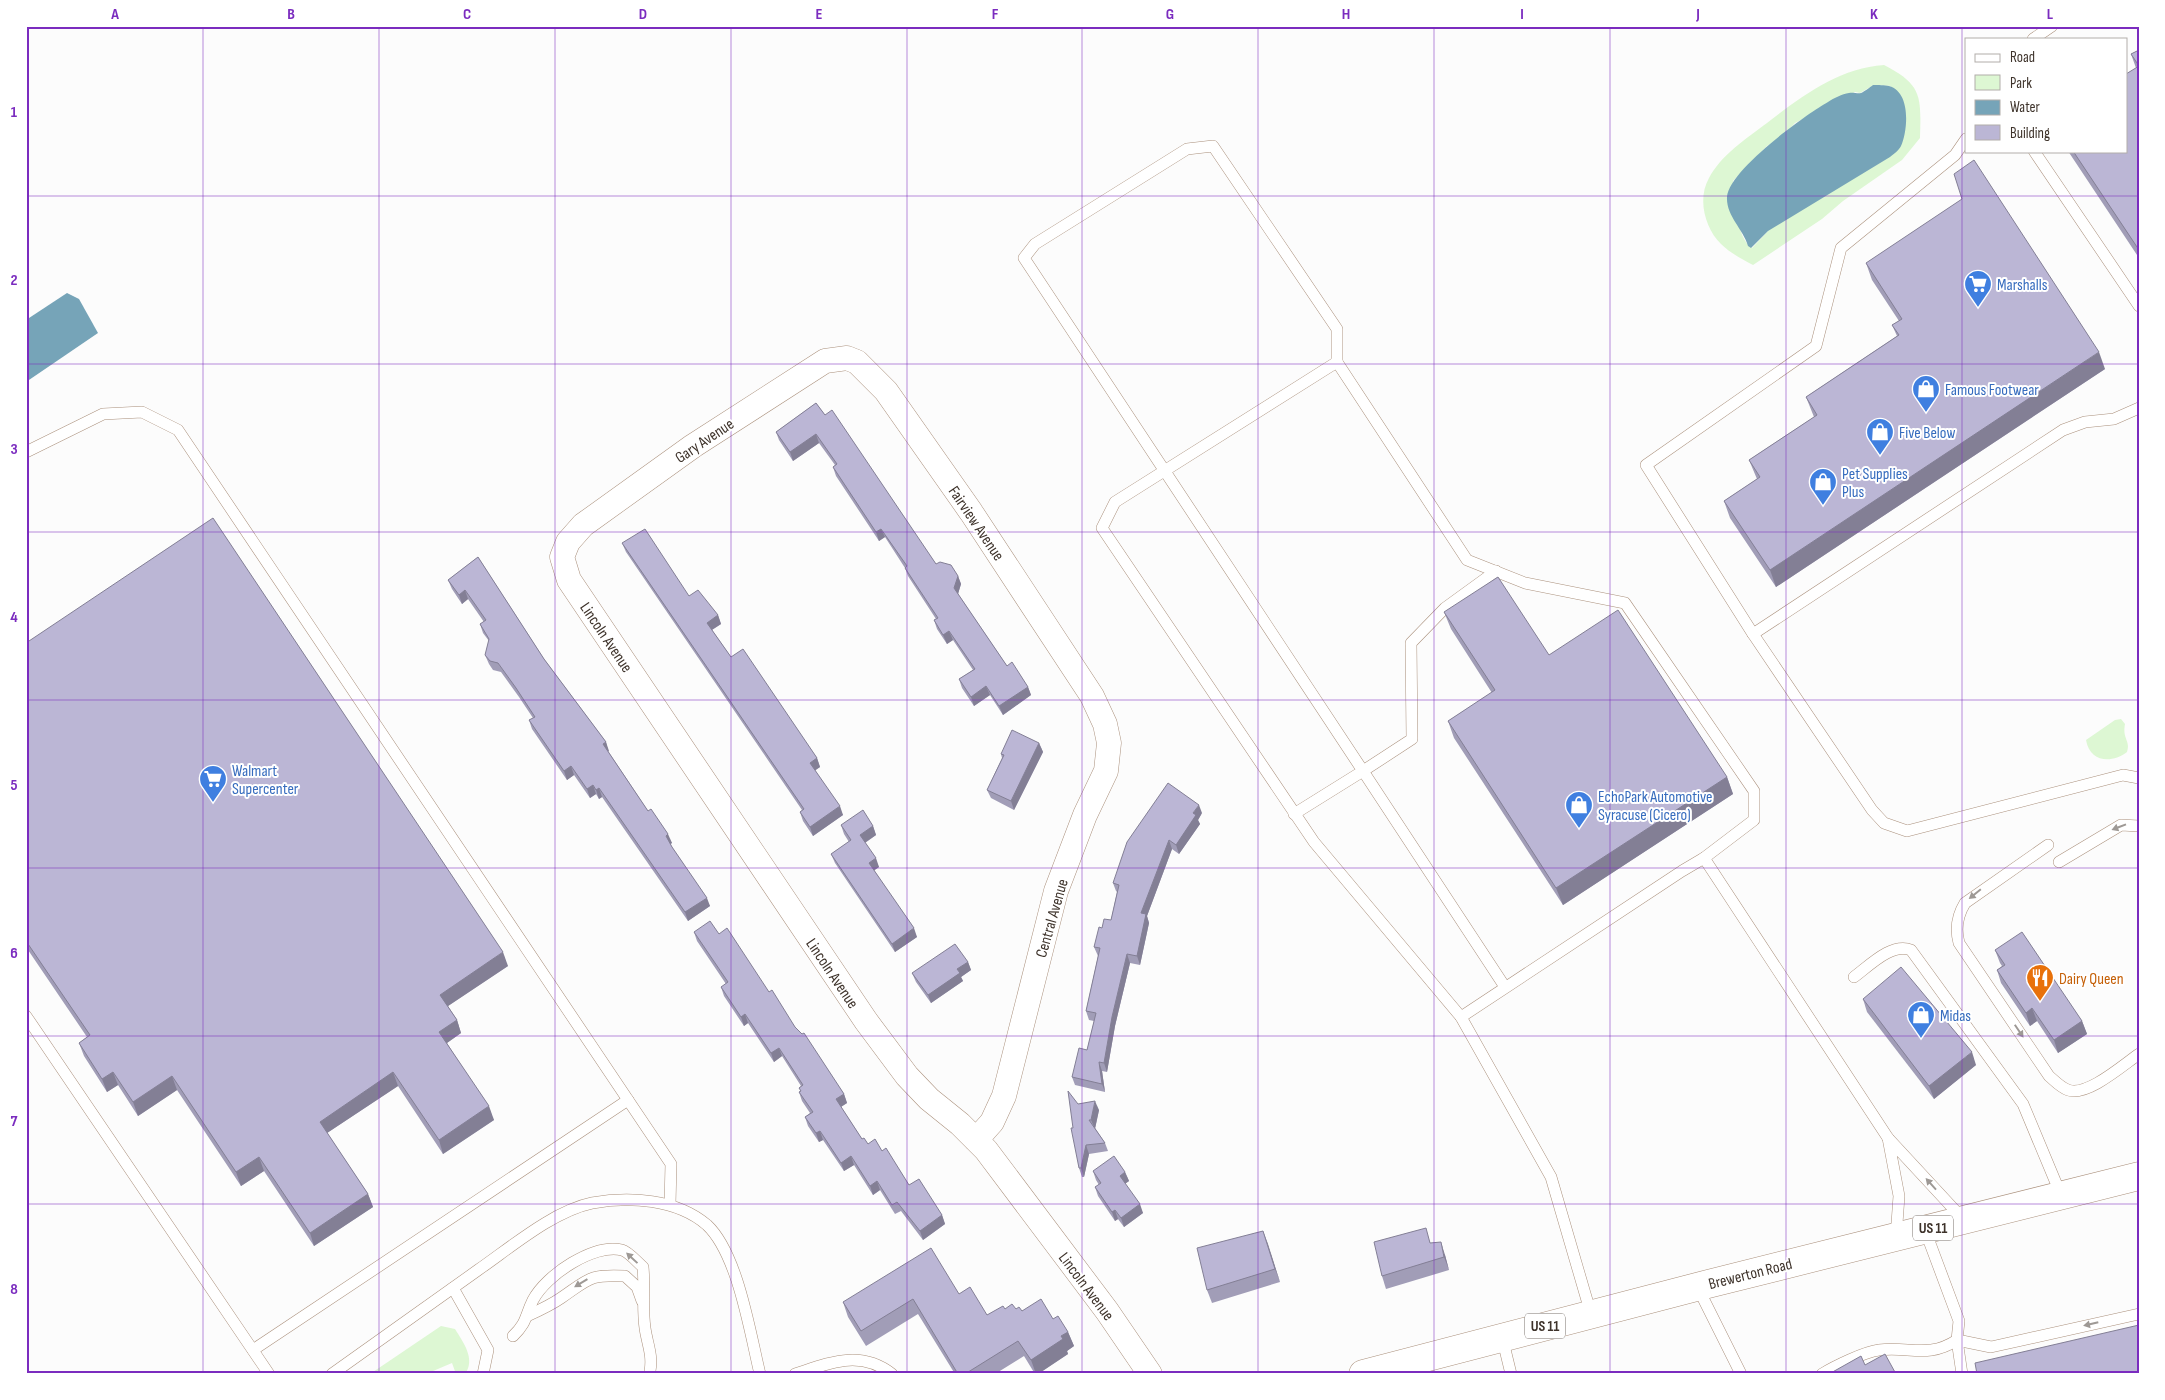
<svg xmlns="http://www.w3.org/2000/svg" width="2165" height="1400" font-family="'Sofia Sans Condensed',sans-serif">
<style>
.green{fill:#ddf7d3;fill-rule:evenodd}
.water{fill:#76a4b8}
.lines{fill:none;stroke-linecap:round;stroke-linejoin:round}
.lane-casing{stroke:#ab917d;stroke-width:12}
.street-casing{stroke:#ab917d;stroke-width:25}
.primary-casing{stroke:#ab917d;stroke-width:29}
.lane{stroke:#fff;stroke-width:11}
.street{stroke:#fff;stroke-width:24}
.primary{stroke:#fff;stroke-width:28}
.wall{fill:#a19db7}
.shaded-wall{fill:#837f95}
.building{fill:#bbb6d5;stroke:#837f95}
.oneway{fill:#9e9995}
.grid{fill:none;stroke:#7b2cbf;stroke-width:1;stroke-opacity:0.55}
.labels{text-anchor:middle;stroke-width:4;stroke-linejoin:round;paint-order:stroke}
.shield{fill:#fff;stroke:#78706b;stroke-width:1}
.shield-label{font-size:15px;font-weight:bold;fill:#3e332b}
.shop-label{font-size:16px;fill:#366cbe;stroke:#fff;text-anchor:start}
.street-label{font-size:16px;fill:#3e332b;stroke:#fff}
.food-label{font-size:16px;fill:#c56008;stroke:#fff;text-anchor:start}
.neatline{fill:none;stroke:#7b2cbf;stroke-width:2}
.grid-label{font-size:16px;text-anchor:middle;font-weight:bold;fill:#7b2cbf}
</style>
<rect width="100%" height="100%" fill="#fcfcfc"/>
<g class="green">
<path d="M1884,65C1923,85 1921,97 1920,138L1902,160L1843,201L1822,219L1753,265C1742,259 1730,253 1721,244C1705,228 1697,199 1709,178C1721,155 1747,138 1767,123C1802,96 1839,68 1884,65ZM1874,85L1891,86L1768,231L1752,248C1736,238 1735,198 1733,181L1767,146L1784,135L1795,123L1855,92L1860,93Z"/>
<path d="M2121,719L2125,724C2122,739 2131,741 2127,752C2111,764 2090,762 2086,740L2115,720Z"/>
<path d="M441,1326L455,1329C463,1342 476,1359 465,1374H456L452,1363L426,1374H370Z"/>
</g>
<g class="water">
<path d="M1873,85C1878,85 1885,85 1889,86C1911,92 1908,130 1901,146C1899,150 1894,154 1890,157L1768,231L1751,248L1748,246C1743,229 1726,216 1727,197C1729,170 1805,115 1828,102C1834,98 1842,94 1849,93C1853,92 1858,94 1861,93C1864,92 1870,87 1873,85Z"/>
<polygon points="67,293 79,299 98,333 26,382 26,320"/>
</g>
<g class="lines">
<defs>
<g id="lane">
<polyline points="2033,39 2052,26"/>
<polyline points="2034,151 2139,306"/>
<polyline points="2139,408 2114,419 2085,422 2063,430 1753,634 1872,810 1884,823 1907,831 2123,775 2139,778"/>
<polyline points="26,452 103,414 142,412 178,430 671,1164 670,1204"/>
<polyline points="1496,571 1445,608 1411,643 1412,739 1363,771 1505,987"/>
<polyline points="1753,634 1646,465 1816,346 1841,248 1955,155 1966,139"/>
<polyline points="1294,814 1363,771 1024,258 1035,244 1187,149 1213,146 1337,329 1337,362"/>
<path d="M2048,845L1965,903C1957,916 1955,928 1959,943L2049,1076C2055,1081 2060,1087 2068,1090C2087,1097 2123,1065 2139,1054"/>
<polyline points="2059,862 2121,825 2139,826"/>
<path d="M1854,977C1869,966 1892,942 1911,950L2023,1104L2061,1195"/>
<polyline points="26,1016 269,1374"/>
<polyline points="1461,1017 1314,842 1102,528 1115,502 1337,362 1467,560 1525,583 1625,603 1754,791 1754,820 1704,858"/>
<polyline points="1896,1237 1899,1196 1888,1138 1963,1219"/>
<polyline points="1697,1286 1741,1374"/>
<polyline points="453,1288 488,1350 483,1374"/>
<polyline points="1591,1314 1551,1177 1461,1017 1682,871 1704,858 1888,1138"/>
<path d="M527,1316C538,1311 551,1305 561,1298C589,1279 589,1274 625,1276L637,1287L642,1301"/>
<path d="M513,1336C527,1323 525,1316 533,1300C546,1275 594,1243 622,1250C629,1252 637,1262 643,1267C645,1287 642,1308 645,1328C647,1343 653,1355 650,1371"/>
<polyline points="1502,1337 1511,1374"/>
<polyline points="253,1350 628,1100"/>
<path d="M332,1374C381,1339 429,1305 478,1270C510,1248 553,1211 592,1203C629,1196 677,1199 707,1225C738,1254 750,1333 760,1374"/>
<path d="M795,1374C829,1363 860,1349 892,1374"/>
<path d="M1822,1374C1835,1366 1864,1352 1879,1350C1909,1346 1928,1359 1957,1340L1959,1321L1925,1230"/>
<polyline points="1962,1374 1957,1340 1991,1347 2139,1314"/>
</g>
<polyline id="street" points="976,1140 992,1122 1004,1096 1056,891 1085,815 1106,771 1109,743 1105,724 1092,696 971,512 886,391 857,362 847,358 825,361 693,446 583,525 568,542 562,557 569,580 866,1021 907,1076 929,1099 960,1124 986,1150 1107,1311 1150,1374"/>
<polyline id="primary" points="1363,1374 1708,1284 2139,1176"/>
</defs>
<use href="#lane" class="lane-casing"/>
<use href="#street" class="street-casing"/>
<use href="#primary" class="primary-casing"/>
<use href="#lane" class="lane"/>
<use href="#street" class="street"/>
<use href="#primary" class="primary"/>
</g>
<g class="wall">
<polygon points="2139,50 2139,258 2068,151 2126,151 2136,68 2131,54"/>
<polygon points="1866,263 2105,369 1776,587 1730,518 1724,501 1757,479 1749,460 1814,417 1806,397 1897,336 1892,325 1899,321 1872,280"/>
<polygon points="816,403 936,564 958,576 961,584 958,594 1007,666 1028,687 1031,695 1003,715 990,695 974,706 962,688 959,679 973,670 953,640 947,644 937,629 934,620 936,619 908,576 905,568 885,537 879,541 836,476 833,467 835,465 819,443 793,461 779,440 776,432"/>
<polygon points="622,543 689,596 718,615 721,624 712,630 731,657 817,758 820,767 815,770 843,815 813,836 803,821 800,812 802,810 626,552"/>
<polygon points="478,557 544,659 606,742 608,751 648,811 672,843 670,844 710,906 688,921 602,797 599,799 596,794 590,798 574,775 567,780 532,729 529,720 533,718 519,697 501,672 493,670 489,664 485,655 489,641 483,633 480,624 484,622 468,599 462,604 452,589 448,580"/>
<polygon points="1444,612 1549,655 1727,777 1733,794 1563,905 1454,738 1448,721 1492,693 1451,629"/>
<polygon points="26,643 508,966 448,1006 457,1020 461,1033 447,1043 494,1120 443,1154 398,1086 327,1133 368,1194 373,1207 314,1246 264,1171 241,1186 177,1090 138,1116 118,1085 107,1092 84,1056 79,1043 87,1037 26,947"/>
<polygon points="1039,743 1043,752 1014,810 991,798 987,790 1002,758 1001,754"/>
<polygon points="1202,813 1198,820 1200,824 1179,854 1172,849 1147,916 1149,923 1140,965 1130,963 1115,1026 1107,1072 1102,1071 1105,1092 1075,1085 1072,1077 1087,1050 1094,1021 1089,1020 1086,1011 1098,956 1094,947 1102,928 1111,920 1117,892 1116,891 1113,883"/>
<polygon points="841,825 873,826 876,835 865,843 879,867 874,870 917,937 895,952 835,863 831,854 849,842 844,834"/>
<polygon points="694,932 719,934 769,992 795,1027 844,1094 847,1103 841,1107 862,1139 868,1144 882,1151 909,1185 942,1215 945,1224 923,1240 901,1211 895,1214 880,1190 873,1195 854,1165 844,1171 823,1140 819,1142 808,1126 805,1117 810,1113 802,1101 799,1092 801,1091 799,1088 801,1086 782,1056 774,1062 748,1023 744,1026 724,996 721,987 726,984 697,941"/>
<polygon points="1995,950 2082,1021 2087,1034 2058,1053 2037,1021 2030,1026 2001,983 1997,970 2002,966 2000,963"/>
<polygon points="968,962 971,970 961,977 963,981 931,1003 916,982 912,973"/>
<polygon points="1863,999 1976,1065 1934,1099 1867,1012"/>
<polygon points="1078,1104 1099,1110 1095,1128 1105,1143 1108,1151 1089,1154 1084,1177 1082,1177 1079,1168 1073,1128"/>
<polygon points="1093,1171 1125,1172 1129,1181 1125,1184 1143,1213 1124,1227 1118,1219 1115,1221 1098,1196 1095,1187 1099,1185 1096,1180"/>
<polygon points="1263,1231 1280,1282 1212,1303 1207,1290"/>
<polygon points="1431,1243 1445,1255 1449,1270 1386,1289 1382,1276"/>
<polygon points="959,1294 987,1315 1005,1309 1016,1309 1053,1319 1068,1332 1074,1346 1067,1351 1068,1354 1038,1374 1035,1374 1024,1356 995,1374 955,1374 918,1314 866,1346 848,1317 843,1302"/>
</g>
<g class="shaded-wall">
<polygon points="2099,352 2105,369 1776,587 1770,570"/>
<polygon points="816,434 819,443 793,461 790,452"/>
<polygon points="881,529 885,537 879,541 876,532"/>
<polygon points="958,576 961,584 957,597 954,588"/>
<polygon points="465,590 468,599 462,604 459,595"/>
<polygon points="718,615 721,624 710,631 707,623"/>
<polygon points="949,631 953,640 947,644 943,635"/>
<polygon points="986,686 990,695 974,706 971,697"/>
<polygon points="1028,687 1031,695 1003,715 999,706"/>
<polygon points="606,742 609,751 607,752 603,744"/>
<polygon points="1039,743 1043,752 1014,810 1011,801"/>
<polygon points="817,758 820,767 813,772 810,763"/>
<polygon points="571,766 574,775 567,780 564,771"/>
<polygon points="1727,777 1733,794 1563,905 1556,888"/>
<polygon points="593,785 596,794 590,798 587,789"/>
<polygon points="599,788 602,797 599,799 596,790"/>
<polygon points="1199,805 1202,813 1198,820 1200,824 1179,854 1176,845 1193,813"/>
<polygon points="840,806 843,815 813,836 810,827"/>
<polygon points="873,826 876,835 863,844 860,835"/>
<polygon points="668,834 672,843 669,845 666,836"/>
<polygon points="1169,840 1172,849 1147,916 1149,923 1140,965 1137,956 1141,913"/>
<polygon points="876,858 879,867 872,872 869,863"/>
<polygon points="707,898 710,906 688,921 685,912"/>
<polygon points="914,928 917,937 895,952 892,944"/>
<polygon points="503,952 508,966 445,1008 440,995"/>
<polygon points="1127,954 1130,963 1115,1026 1107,1072 1104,1063 1112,1017"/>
<polygon points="968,962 971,970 961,977 963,981 931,1003 928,995 957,969"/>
<polygon points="2032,1008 2037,1021 2030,1026 2026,1013"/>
<polygon points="745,1014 748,1023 744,1026 741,1017"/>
<polygon points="457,1020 461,1033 444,1045 439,1032"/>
<polygon points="2082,1021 2087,1034 2058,1053 2054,1040"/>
<polygon points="779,1048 782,1056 774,1062 771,1053"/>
<polygon points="1972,1052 1976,1065 1934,1099 1929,1086"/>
<polygon points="1099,1062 1102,1071 1105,1092 1102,1084"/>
<polygon points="113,1072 118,1085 107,1092 102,1079"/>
<polygon points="393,1072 398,1086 324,1135 320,1122"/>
<polygon points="172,1076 177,1090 138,1116 133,1102"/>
<polygon points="844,1094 847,1103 839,1108 836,1099"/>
<polygon points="1095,1101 1099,1110 1095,1129 1091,1120"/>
<polygon points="489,1106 494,1120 443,1154 439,1140"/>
<polygon points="820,1131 823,1140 819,1142 816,1133"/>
<polygon points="1086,1145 1089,1154 1084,1177 1081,1168"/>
<polygon points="851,1156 854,1165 844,1171 841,1163"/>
<polygon points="259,1157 264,1171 241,1186 236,1172"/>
<polygon points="1125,1172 1129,1181 1123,1185 1120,1176"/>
<polygon points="877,1181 880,1190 873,1195 870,1186"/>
<polygon points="368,1194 373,1207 314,1246 310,1233"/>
<polygon points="1140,1204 1143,1213 1124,1227 1121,1218"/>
<polygon points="1115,1210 1118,1219 1115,1221 1112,1212"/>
<polygon points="942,1215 945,1224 923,1240 920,1231"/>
<polygon points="1263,1231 1268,1244 1280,1282 1275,1269"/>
<polygon points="1441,1242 1445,1255 1449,1270 1444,1257"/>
<polygon points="1068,1332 1074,1346 1067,1351 1068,1354 1038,1374 1036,1374 1031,1360 1061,1336"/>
</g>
<g class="building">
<polygon points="2139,50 2139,66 2131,54"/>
<polygon points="2139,66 2139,250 2073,151 2126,151 2126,74"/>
<polygon points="1974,160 2099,352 1770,570 1724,501 1760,477 1749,460 1817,415 1806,397 1899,335 1892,325 1902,319 1866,263 1962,199 1954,174"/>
<polygon points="816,403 825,415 832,410 936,564 940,562 951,565 958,576 954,588 1007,666 1012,662 1028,687 999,706 986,686 971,697 959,679 975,669 949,631 943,635 934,620 938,618 905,568 907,566 881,529 876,532 833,467 837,464 816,434 790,452 776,432"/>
<polygon points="213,518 503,952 440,995 457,1020 439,1032 489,1106 439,1140 393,1072 320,1122 368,1194 310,1233 259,1157 236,1172 172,1076 133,1102 113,1072 102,1079 79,1043 90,1035 26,941 26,643"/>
<polygon points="645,529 689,596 698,590 718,615 707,623 731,657 743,649 817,758 810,763 840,806 810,827 800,812 804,809 622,543"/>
<polygon points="478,557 544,659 606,742 603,744 648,811 651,809 668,834 666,836 672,847 707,898 685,912 599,788 596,790 593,785 587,789 571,766 564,771 529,720 535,717 516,688 498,663 490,661 485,655 489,639 480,624 486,620 465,590 459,595 448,580"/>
<polygon points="1498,577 1549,655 1618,610 1727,777 1556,888 1448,721 1495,690 1444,612"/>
<polygon points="1012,730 1039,743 1011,801 987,790 1004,755 1001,754"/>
<polygon points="1168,783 1199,805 1193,813 1196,815 1176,845 1169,840 1141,913 1146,914 1137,956 1127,954 1112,1017 1104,1063 1099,1062 1102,1084 1072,1077 1079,1048 1087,1050 1096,1013 1086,1011 1100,948 1094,947 1099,927 1102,928 1104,919 1111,920 1119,885 1113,883 1127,842"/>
<polygon points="863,810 873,826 860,835 876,858 869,863 914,928 892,944 831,854 851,840 841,825"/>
<polygon points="710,921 719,934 727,928 769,992 772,990 795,1027 802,1034 804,1033 844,1094 836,1099 862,1139 864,1138 868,1144 875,1139 882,1151 886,1148 909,1185 919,1179 942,1215 920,1231 897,1202 892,1205 877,1181 870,1186 851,1156 841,1163 820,1131 816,1133 805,1117 813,1112 799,1092 801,1091 799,1088 803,1085 779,1048 771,1053 745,1014 741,1017 721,987 728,982 694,932"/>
<polygon points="2022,932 2082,1021 2054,1040 2032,1008 2026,1013 1997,970 2005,965 1995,950"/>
<polygon points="955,944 968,962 957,969 960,973 928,995 912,973"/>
<polygon points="1901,967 1972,1052 1929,1086 1863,999"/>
<polygon points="1068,1091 1078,1104 1095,1101 1091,1120 1089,1120 1105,1143 1086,1145 1081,1168 1079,1168 1071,1128 1073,1128"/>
<polygon points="1114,1156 1125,1172 1120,1176 1140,1204 1121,1218 1115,1210 1112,1212 1095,1187 1101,1183 1093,1171"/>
<polygon points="1426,1228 1430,1243 1441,1242 1444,1257 1382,1276 1374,1242"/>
<polygon points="1263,1231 1275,1269 1207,1290 1197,1248"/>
<polygon points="931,1248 959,1294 970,1287 987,1315 1003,1306 1005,1309 1012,1304 1016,1309 1019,1307 1022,1311 1041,1299 1053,1319 1058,1316 1068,1332 1061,1336 1063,1339 1031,1360 1018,1341 965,1374 958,1374 913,1299 861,1331 843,1302"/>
<polygon points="2139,1325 2139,1374 1977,1374 1975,1363"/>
<polygon points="1885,1354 1896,1374 1829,1374 1861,1356 1865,1365"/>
</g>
<defs><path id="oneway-solid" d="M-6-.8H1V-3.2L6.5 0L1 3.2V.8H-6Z" transform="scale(1.25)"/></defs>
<g class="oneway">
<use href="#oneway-solid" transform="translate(2119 827) rotate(159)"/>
<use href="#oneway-solid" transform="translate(1975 894) rotate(141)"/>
<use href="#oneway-solid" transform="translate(2019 1031) rotate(56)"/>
<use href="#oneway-solid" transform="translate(1931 1184) rotate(-132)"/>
<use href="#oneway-solid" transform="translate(632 1258) rotate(-137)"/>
<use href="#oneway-solid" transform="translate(581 1283) rotate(149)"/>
<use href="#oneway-solid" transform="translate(2091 1324) rotate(167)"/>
</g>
<path class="grid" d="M203,26V1374M379,26V1374M555,26V1374M731,26V1374M907,26V1374M1082,26V1374M1258,26V1374M1434,26V1374M1610,26V1374M1786,26V1374M1962,26V1374M26,196H2139M26,364H2139M26,532H2139M26,700H2139M26,868H2139M26,1036H2139M26,1204H2139"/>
<defs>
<symbol id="supermarket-pin" viewBox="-11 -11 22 30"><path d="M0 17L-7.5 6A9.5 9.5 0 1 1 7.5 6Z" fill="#3f7fe0" stroke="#fff"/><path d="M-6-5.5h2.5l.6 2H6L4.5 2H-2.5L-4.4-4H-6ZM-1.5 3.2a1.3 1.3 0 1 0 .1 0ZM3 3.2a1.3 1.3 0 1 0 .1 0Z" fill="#fff"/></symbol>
<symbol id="shop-pin" viewBox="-11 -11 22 30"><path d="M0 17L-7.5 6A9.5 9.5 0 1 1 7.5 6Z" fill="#3f7fe0" stroke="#fff"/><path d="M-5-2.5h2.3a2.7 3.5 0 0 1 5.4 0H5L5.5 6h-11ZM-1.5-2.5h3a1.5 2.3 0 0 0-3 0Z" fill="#fff"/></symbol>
<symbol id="restaurant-pin" viewBox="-11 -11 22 30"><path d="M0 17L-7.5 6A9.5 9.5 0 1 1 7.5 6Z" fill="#e8710a" stroke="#fff"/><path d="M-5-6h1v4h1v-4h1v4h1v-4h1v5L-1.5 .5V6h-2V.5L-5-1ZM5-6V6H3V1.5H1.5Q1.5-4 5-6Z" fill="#fff"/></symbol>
</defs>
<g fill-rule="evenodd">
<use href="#supermarket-pin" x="1962" y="268" width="32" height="43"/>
<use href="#shop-pin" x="1910" y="373" width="32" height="43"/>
<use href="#shop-pin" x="1864" y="416" width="32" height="43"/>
<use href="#shop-pin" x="1807" y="466" width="32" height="43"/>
<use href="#supermarket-pin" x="197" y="763" width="32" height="43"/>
<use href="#shop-pin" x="1563" y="789" width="32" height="43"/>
<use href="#restaurant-pin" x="2024" y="962" width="32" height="43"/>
<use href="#shop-pin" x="1905" y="999" width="32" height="43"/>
</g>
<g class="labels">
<g class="shield">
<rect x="1913" y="1215.5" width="40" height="25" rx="4"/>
<rect x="1525" y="1313.5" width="40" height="25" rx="4"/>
</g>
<g class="shield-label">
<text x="1933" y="1233">US 11</text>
<text x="1545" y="1331">US 11</text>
</g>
<g class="shop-label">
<text x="1997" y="290">Marshalls</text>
<text x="1945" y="395">Famous Footwear</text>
<text x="1899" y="438">Five Below</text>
<text x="1842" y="479">Pet Supplies<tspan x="1842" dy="18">Plus</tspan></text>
<text x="232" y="776">Walmart<tspan x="232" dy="18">Supercenter</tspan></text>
<text x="1598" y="802">EchoPark Automotive<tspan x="1598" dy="18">Syracuse (Cicero)</tspan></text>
<text x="1940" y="1021">Midas</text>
</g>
<g class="street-label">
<text transform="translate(704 440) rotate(-34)" y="6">Gary Avenue</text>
<text transform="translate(977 523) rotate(56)" y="6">Fairview Avenue</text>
<text transform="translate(607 637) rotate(56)" y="6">Lincoln Avenue</text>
<text transform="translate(1051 918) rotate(-74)" y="6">Central Avenue</text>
<text transform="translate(833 973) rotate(56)" y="6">Lincoln Avenue</text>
<text transform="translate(1750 1273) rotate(-14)" y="6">Brewerton Road</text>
<text transform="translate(1087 1286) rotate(53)" y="6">Lincoln Avenue</text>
</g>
<g class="food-label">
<text x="2059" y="984">Dairy Queen</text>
</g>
</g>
<rect width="2165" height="1400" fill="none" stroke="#ffffff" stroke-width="55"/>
<rect x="1965" y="38" width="162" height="115" fill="#ffffff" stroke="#b2adaa"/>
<rect x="1975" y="54" width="25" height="8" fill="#ffffff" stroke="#b2adaa"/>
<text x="2010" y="62" font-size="15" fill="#3e332b">Road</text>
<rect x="1975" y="75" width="25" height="15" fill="#ddf7d3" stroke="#b2adaa"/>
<text x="2010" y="88" font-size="15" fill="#3e332b">Park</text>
<rect x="1975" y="100" width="25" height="15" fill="#76a4b8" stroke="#b2adaa"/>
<text x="2010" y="112" font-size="15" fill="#3e332b">Water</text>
<rect x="1975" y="125" width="25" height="15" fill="#bbb6d5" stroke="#b2adaa"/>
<text x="2010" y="138" font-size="15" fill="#3e332b">Building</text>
<rect x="28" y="28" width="2110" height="1344" class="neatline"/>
<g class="grid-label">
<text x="115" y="19">A</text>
<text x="291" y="19">B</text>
<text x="467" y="19">C</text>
<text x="643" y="19">D</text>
<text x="819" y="19">E</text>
<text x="995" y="19">F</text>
<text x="1170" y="19">G</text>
<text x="1346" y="19">H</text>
<text x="1522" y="19">I</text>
<text x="1698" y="19">J</text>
<text x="1874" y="19">K</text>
<text x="2050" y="19">L</text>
<text x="14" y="117">1</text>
<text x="14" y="285">2</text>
<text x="14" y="454">3</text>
<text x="14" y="622">4</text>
<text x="14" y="790">5</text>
<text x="14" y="958">6</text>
<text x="14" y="1126">7</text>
<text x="14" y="1294">8</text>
</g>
</svg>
